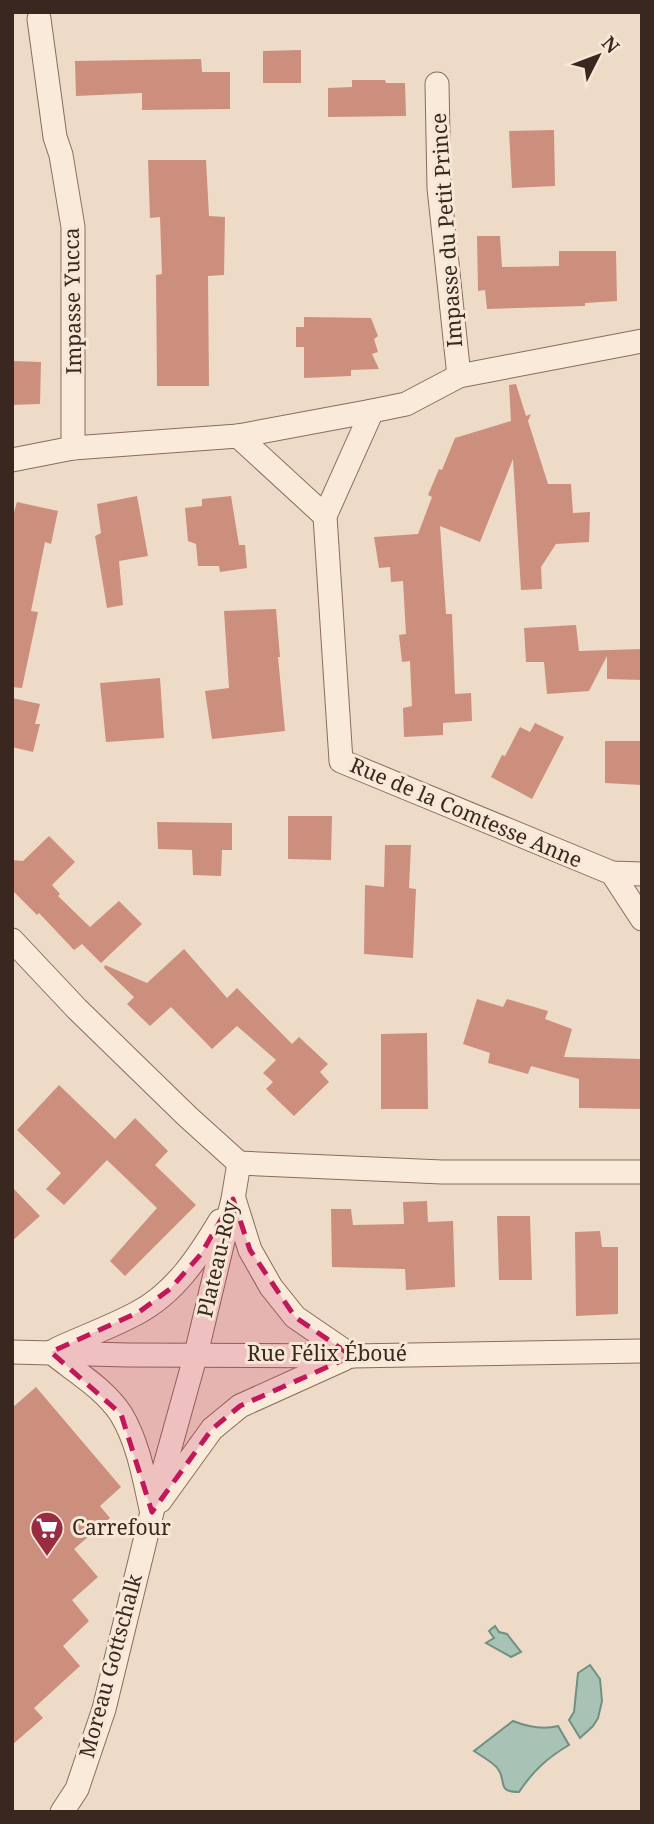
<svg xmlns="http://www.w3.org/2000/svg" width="654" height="1824" font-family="'Noto Serif',serif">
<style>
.water{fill:#a8c2b5;stroke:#6e9182;stroke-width:2}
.building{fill:#cc8f7d}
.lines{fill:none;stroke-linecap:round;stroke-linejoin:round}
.minor-casing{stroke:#8a6c5c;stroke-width:25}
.minor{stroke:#f9eada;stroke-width:23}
.marked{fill:#c2185b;fill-opacity:0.2;stroke:#c2185b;stroke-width:5;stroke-dasharray:14 9;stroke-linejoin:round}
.labels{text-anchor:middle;stroke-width:6;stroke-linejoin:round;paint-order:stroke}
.street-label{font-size:21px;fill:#3a2820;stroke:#f6e7d6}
.poi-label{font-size:21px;fill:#3a2820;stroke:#f6e7d6;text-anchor:start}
</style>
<rect width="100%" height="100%" fill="#eedbc7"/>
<g class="water">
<polygon points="495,1626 499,1632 507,1634 521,1652 511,1657 486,1643 494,1638 489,1631"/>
<polygon points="590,1665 600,1679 602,1701 598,1718 593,1726 580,1738 569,1720 574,1712 578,1673"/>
<path d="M513,1721C528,1727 542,1730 558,1726L569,1745C547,1758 533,1771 519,1792C496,1792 507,1781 498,1769C493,1762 481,1756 474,1751Z"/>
</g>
<g class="building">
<polygon points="301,50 301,83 263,83 263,51"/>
<polygon points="201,59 202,72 230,72 230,109 142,110 142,93 76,96 75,61"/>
<polygon points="352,80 385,80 386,83 405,83 406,116 328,117 328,88 352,87"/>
<polygon points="554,130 555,186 512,188 509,131"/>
<polygon points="148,160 206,160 209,216 225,217 224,275 208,276 209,386 157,386 156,275 162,274 160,217 150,218"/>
<polygon points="477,236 500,236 502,267 559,266 559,251 616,251 617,301 585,303 585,306 487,309 485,290 478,291"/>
<polygon points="304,317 371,318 378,336 374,339 378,352 372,354 379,369 351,370 351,376 304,378 304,347 296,347 296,327 304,327"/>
<polygon points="12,361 41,362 40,404 12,405"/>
<polygon points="516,384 526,416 531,414 528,421 548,484 571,484 573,513 590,512 589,542 556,544 541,567 542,589 521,590 513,459 480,542 440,526 446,614 452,614 455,694 471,693 472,721 443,723 443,735 404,737 403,708 412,706 410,661 402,662 399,635 406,634 403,581 391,582 390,567 379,568 374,537 418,534 432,497 428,495 439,469 442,470 455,438 511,421 509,385"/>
<polygon points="137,496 148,556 119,561 123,605 107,608 95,536 101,533 97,504"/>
<polygon points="231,496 239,545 245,545 247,568 220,572 219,566 198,566 196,544 188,541 185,508 202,506 202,499"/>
<polygon points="17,502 58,511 51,544 45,542 31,611 38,612 22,688 12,687 12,519"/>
<polygon points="276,609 280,657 278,657 285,731 212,739 205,691 229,688 224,611"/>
<polygon points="576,625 579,651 642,649 642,680 607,679 607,656 589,691 547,694 544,662 526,662 524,628"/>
<polygon points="160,678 164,738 106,742 100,683"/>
<polygon points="12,698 40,704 35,724 40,724 33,752 12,747"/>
<polygon points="535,723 564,737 532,799 491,777 502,755 505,756 520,727 530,732"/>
<polygon points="605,741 642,741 642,785 605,783"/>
<polygon points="288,816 332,816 331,860 288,859"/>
<polygon points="157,822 232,823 232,850 222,850 221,876 193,875 192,850 158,849"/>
<polygon points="49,836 75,862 52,885 60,894 58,896 90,927 119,901 142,924 101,963 82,944 74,950 39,913 37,915 12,890 12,860 23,861"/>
<polygon points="385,845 411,845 409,888 416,889 413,958 364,954 365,885 384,887"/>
<polygon points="184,949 227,998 237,988 292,1044 299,1037 328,1064 320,1072 329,1082 294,1116 266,1089 273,1082 263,1073 276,1060 237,1026 212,1049 171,1007 150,1026 127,1004 134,997 104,968 105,965 147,983"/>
<polygon points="477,999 503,1007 507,999 548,1011 545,1019 572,1029 564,1057 642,1059 642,1109 579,1108 579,1079 531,1066 528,1074 488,1063 490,1053 463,1044"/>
<polygon points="427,1033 428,1109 381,1109 381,1034"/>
<polygon points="59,1085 115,1139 135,1118 168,1151 155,1165 196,1205 125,1276 110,1261 157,1208 107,1160 64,1205 46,1189 61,1173 17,1130"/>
<polygon points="12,1187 40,1216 12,1241"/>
<polygon points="427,1201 428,1222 453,1221 455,1287 406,1290 405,1269 332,1267 331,1209 351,1209 353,1225 404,1224 403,1202"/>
<polygon points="497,1216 530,1216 532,1280 499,1280"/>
<polygon points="600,1231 602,1247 618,1247 618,1314 576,1316 575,1232"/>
<polygon points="36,1387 121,1487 100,1506 110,1518 74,1549 98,1577 72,1600 89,1621 63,1646 80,1666 34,1708 43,1718 12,1745 12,1408"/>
</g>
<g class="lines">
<defs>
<g id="minor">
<polyline points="39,19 55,137 61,155 73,227 73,448"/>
<polyline points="437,84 439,188 459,376"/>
<polyline points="372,411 325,516 341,761 612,873 642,874"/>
<polyline points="238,436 325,516"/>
<polyline points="12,460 73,448 238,436 372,411 406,404 459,376 642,341"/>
<polyline points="612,873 642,919"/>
<polyline points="12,940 77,1009 188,1117 239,1163 442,1172 642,1172"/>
<polyline points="234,1199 250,1250 271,1287 295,1317 352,1356"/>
<path d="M57,1349C83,1337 111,1327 137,1313C175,1293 199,1256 220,1221"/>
<polyline points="12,1352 128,1355 352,1356 642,1351"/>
<path d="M51,1352C74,1371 104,1388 121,1414C138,1442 144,1477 151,1509"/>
<polyline points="160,1501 212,1429 240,1406 344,1359"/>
<polyline points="62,1812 77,1789 104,1709 152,1512 196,1354 233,1199 239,1163"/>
</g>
</defs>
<use href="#minor" class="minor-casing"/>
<use href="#minor" class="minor"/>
</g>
<path class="marked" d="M233,1199L250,1250L295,1317L352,1356L240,1406L212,1429L152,1512L121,1414L51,1352L139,1312L170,1289L201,1254Z"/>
<defs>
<symbol id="supermarket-pin" viewBox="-11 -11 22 30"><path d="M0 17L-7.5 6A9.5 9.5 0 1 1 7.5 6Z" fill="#992c41" stroke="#f6e7d6"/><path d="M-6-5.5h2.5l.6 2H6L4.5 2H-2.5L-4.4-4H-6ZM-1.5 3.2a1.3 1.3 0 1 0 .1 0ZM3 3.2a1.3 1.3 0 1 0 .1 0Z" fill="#fff"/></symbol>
</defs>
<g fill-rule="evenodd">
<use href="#supermarket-pin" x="28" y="1509" width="38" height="52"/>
</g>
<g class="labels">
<g class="street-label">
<text transform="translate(447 230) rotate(-94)" y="7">Impasse du Petit Prince</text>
<text transform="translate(73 301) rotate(-91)" y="7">Impasse Yucca</text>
<text transform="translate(466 813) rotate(23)" y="7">Rue de la Comtesse Anne</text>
<text transform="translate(218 1259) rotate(-77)" y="7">Plateau-Roy</text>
<text x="327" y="1361">Rue Félix Éboué</text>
<text transform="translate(111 1666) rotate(-75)" y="7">Moreau Gottschalk</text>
</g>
<g class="poi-label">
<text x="72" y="1535">Carrefour</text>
</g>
</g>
<rect width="654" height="1824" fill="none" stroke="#3a2820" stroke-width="28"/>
<g transform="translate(598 56) rotate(48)" stroke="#f6e7d6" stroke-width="5" paint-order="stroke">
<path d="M0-5L12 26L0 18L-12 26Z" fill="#3a2820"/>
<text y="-10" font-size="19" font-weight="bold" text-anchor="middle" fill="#3a2820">N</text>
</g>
</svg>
